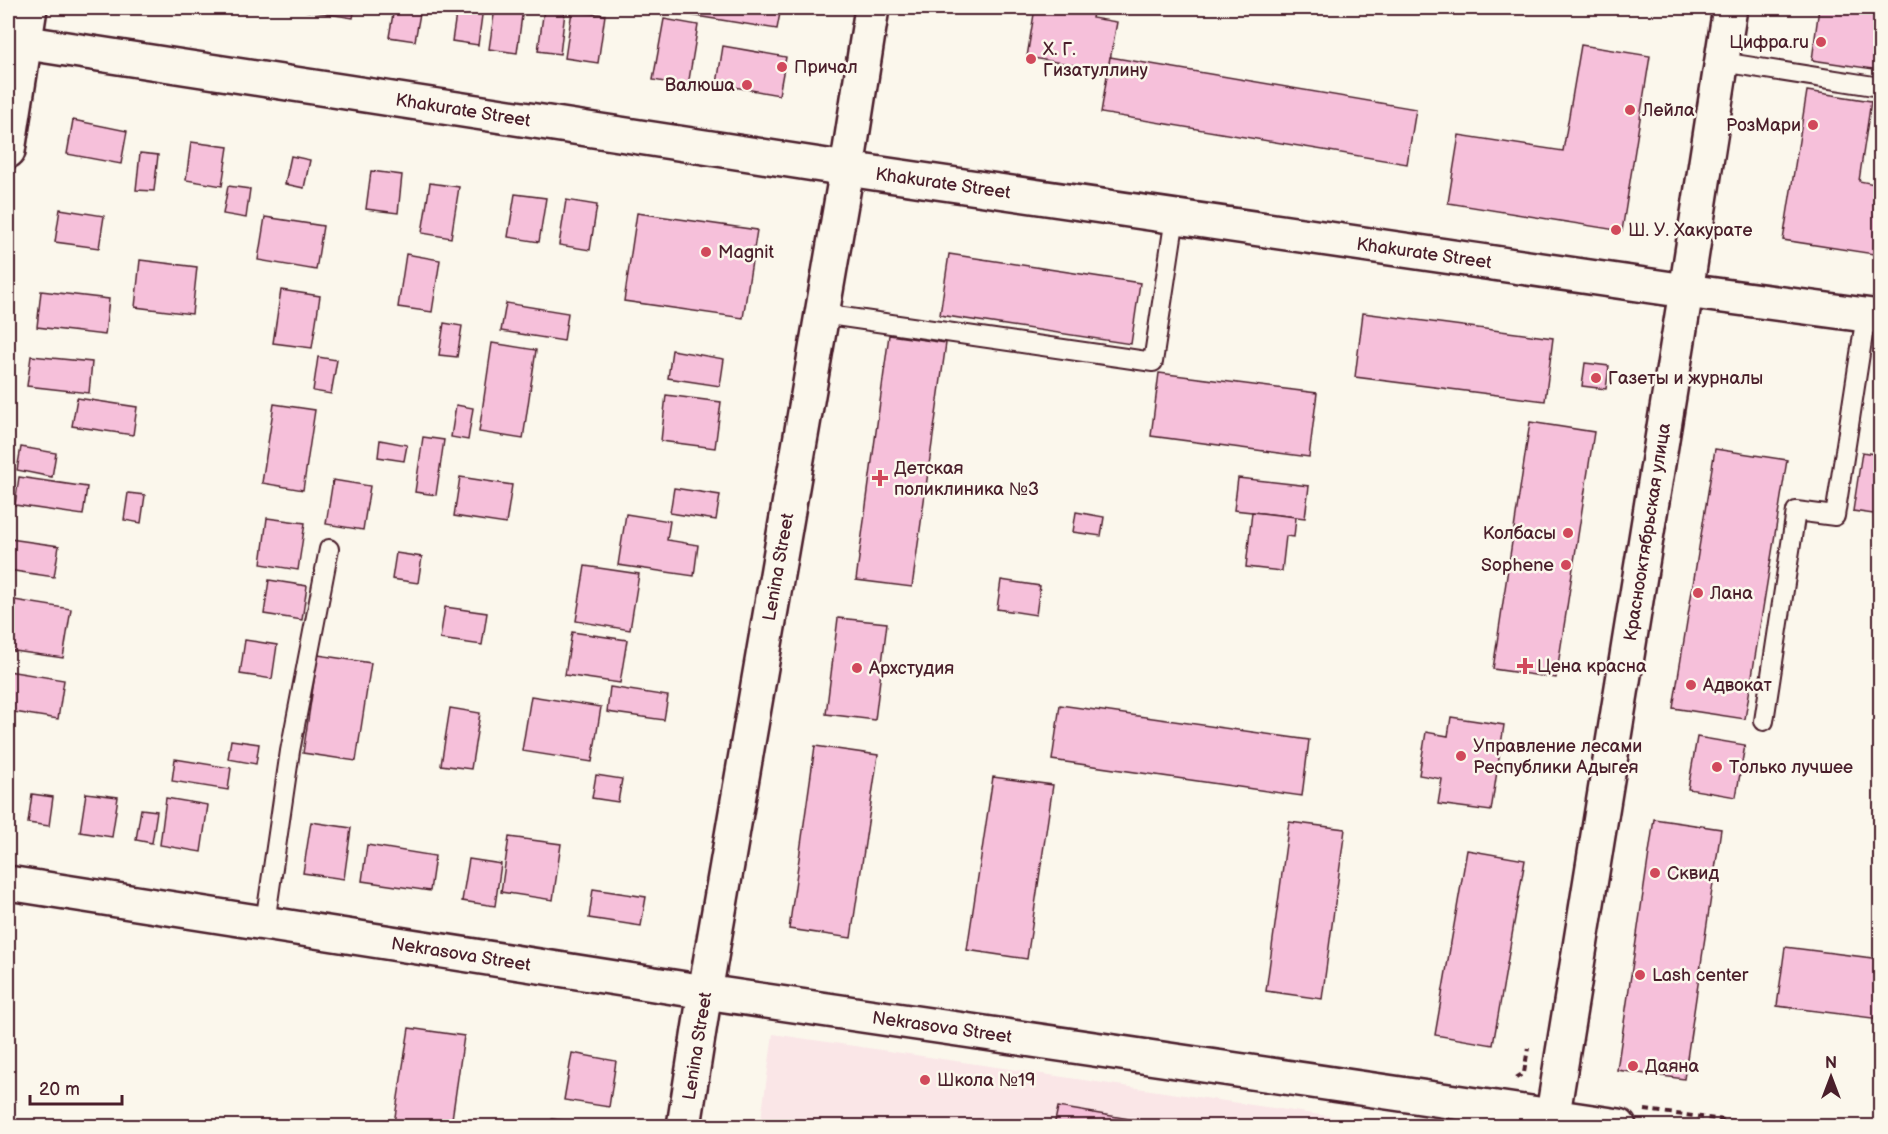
<svg xmlns="http://www.w3.org/2000/svg" width="1888" height="1134" font-family="'Balsamiq Sans',sans-serif">
<style>
.built{fill:#fae6e7}
.building{fill:#f6c0da;stroke:#4a1f2b;stroke-width:1.5}
.lines{fill:none;stroke-linecap:round;stroke-linejoin:round}
.service-casing{stroke:#4a1f2b;stroke-width:22}
.minor-casing{stroke:#4a1f2b;stroke-width:38}
.tertiary-casing{stroke:#4a1f2b;stroke-width:38}
.primary-casing{stroke:#4a1f2b;stroke-width:38}
.path{stroke:#4a1f2b;stroke-width:4;stroke-dasharray:6 4.5;stroke-linecap:butt}
.service{stroke:#fbf7ec;stroke-width:18}
.minor{stroke:#fbf7ec;stroke-width:33}
.tertiary{stroke:#fbf7ec;stroke-width:33}
.primary{stroke:#fbf7ec;stroke-width:33}
.poi-dot{fill:#d1495b;stroke:#fbf7ec;stroke-width:2}
.labels{text-anchor:middle;stroke-width:5;stroke-linejoin:round;paint-order:stroke}
.poi-label{font-size:18px;fill:#4a1f2b;stroke:#fbf7ec;text-anchor:start}
.street-label{font-size:18px;fill:#4a1f2b;stroke:#fbf7ec}
</style>
<rect width="100%" height="100%" fill="#fbf7ec"/>
<filter id="ink" filterUnits="userSpaceOnUse"><feTurbulence type="fractalNoise" baseFrequency=".0167" numOctaves="2"/><feDisplacementMap in="SourceGraphic" scale="12" xChannelSelector="R" yChannelSelector="G"/><feConvolveMatrix kernelMatrix="1 2 1 2 8 2 1 2 1" color-interpolation-filters="sRGB"/></filter>
<g filter="url(#ink)">
<polygon class="built" points="773,1034 1394,1126 760,1126"/>
<g class="building">
<polygon points="290,8 355,8 353,18"/>
<polygon points="394,8 421,8 415,41 389,37"/>
<polygon points="457,8 483,8 478,45 452,41"/>
<polygon points="495,8 523,8 517,53 489,49"/>
<polygon points="659,8 781,8 777,29 659,10"/>
<polygon points="1035,8 1094,8 1092,18 1117,22 1108,71 1027,57"/>
<polygon points="1819,8 1880,8 1880,70 1812,60"/>
<polygon points="544,9 565,12 560,54 538,51"/>
<polygon points="572,11 605,15 598,63 565,58"/>
<polygon points="664,19 698,25 688,86 653,80"/>
<polygon points="1581,45 1650,56 1622,231 1448,203 1459,135 1563,151"/>
<polygon points="723,46 786,57 779,95 717,84"/>
<polygon points="1110,57 1416,109 1407,164 1101,113"/>
<polygon points="1807,91 1871,101 1859,181 1880,185 1880,255 1783,240"/>
<polygon points="73,120 127,131 121,164 67,154"/>
<polygon points="191,142 228,147 222,186 186,180"/>
<polygon points="140,153 158,155 154,191 136,190"/>
<polygon points="291,156 310,160 304,188 285,184"/>
<polygon points="371,171 402,175 398,213 366,209"/>
<polygon points="430,183 459,187 451,238 422,233"/>
<polygon points="228,186 250,189 246,218 223,214"/>
<polygon points="515,194 546,198 539,242 508,237"/>
<polygon points="566,200 597,205 590,250 559,245"/>
<polygon points="60,209 104,216 99,248 55,242"/>
<polygon points="637,213 757,230 743,318 624,301"/>
<polygon points="265,217 323,226 316,270 258,260"/>
<polygon points="406,254 440,260 432,312 398,307"/>
<polygon points="949,254 1140,283 1131,344 940,315"/>
<polygon points="140,260 197,267 192,314 135,307"/>
<polygon points="281,290 320,296 312,348 273,343"/>
<polygon points="41,291 109,299 105,335 37,327"/>
<polygon points="506,303 568,313 564,341 501,331"/>
<polygon points="1363,313 1553,338 1545,401 1355,377"/>
<polygon points="444,323 462,326 457,357 439,355"/>
<polygon points="889,335 946,343 912,587 856,580"/>
<polygon points="492,343 536,350 523,439 479,432"/>
<polygon points="672,350 724,359 720,386 668,378"/>
<polygon points="31,356 92,362 89,393 27,386"/>
<polygon points="318,357 337,360 331,394 313,391"/>
<polygon points="1585,363 1609,366 1606,389 1582,386"/>
<polygon points="1159,373 1317,393 1309,457 1151,436"/>
<polygon points="666,395 721,402 715,448 661,441"/>
<polygon points="77,398 137,407 133,435 72,426"/>
<polygon points="274,404 315,410 303,490 262,483"/>
<polygon points="456,405 473,408 468,440 451,437"/>
<polygon points="1530,422 1594,432 1556,678 1493,669"/>
<polygon points="423,437 444,440 436,495 415,492"/>
<polygon points="380,440 407,445 404,461 378,457"/>
<polygon points="21,447 56,453 52,477 17,470"/>
<polygon points="1715,449 1787,460 1745,719 1673,708"/>
<polygon points="1862,452 1880,455 1880,515 1853,511"/>
<polygon points="19,477 87,487 83,515 15,505"/>
<polygon points="460,477 512,485 506,524 454,516"/>
<polygon points="1238,478 1309,486 1305,518 1234,510"/>
<polygon points="333,480 370,486 363,530 326,524"/>
<polygon points="674,488 720,495 716,520 670,513"/>
<polygon points="128,493 145,495 141,523 124,520"/>
<polygon points="1076,512 1104,517 1101,536 1073,532"/>
<polygon points="1252,512 1296,517 1294,537 1286,536 1282,571 1246,567"/>
<polygon points="626,514 670,521 667,540 698,545 694,576 618,565"/>
<polygon points="267,518 305,523 298,570 261,564"/>
<polygon points="10,539 59,546 54,577 8,570"/>
<polygon points="396,553 422,557 418,583 392,579"/>
<polygon points="585,566 639,574 630,630 576,621"/>
<polygon points="269,580 307,586 302,620 264,614"/>
<polygon points="1001,580 1040,586 1036,615 997,609"/>
<polygon points="8,599 71,609 63,658 8,650"/>
<polygon points="445,607 487,613 482,645 440,639"/>
<polygon points="838,618 887,623 875,720 826,714"/>
<polygon points="572,632 627,640 620,683 565,675"/>
<polygon points="245,640 277,645 272,679 240,674"/>
<polygon points="318,655 371,663 356,761 303,753"/>
<polygon points="8,671 64,680 58,719 8,711"/>
<polygon points="610,687 668,696 664,720 607,712"/>
<polygon points="531,696 601,707 592,762 522,751"/>
<polygon points="1060,705 1309,740 1302,796 1052,760"/>
<polygon points="450,708 480,713 471,769 441,765"/>
<polygon points="1451,717 1504,725 1491,811 1438,804 1442,779 1419,775 1426,732 1448,736"/>
<polygon points="1697,737 1745,745 1736,797 1688,789"/>
<polygon points="231,740 259,744 256,764 228,759"/>
<polygon points="815,746 878,755 851,938 789,929"/>
<polygon points="175,759 231,768 228,790 172,781"/>
<polygon points="596,775 622,779 618,802 592,798"/>
<polygon points="993,777 1053,785 1027,959 967,950"/>
<polygon points="86,793 118,797 112,837 80,832"/>
<polygon points="32,794 53,797 49,826 28,823"/>
<polygon points="166,798 208,805 201,852 160,845"/>
<polygon points="141,809 157,811 152,843 136,840"/>
<polygon points="1654,819 1721,829 1684,1079 1617,1070"/>
<polygon points="311,822 351,828 344,879 303,873"/>
<polygon points="1289,822 1345,829 1322,999 1266,991"/>
<polygon points="509,837 561,844 553,900 501,892"/>
<polygon points="367,845 435,856 430,891 362,881"/>
<polygon points="1467,850 1525,860 1493,1045 1435,1035"/>
<polygon points="469,859 501,864 495,906 462,901"/>
<polygon points="593,889 646,897 641,926 589,918"/>
<polygon points="1785,947 1880,959 1880,1019 1777,1006"/>
<polygon points="409,1028 464,1036 451,1126 419,1126 394,1123"/>
<polygon points="572,1053 616,1061 609,1107 564,1100"/>
<polygon points="1058,1107 1171,1126 1054,1126"/>
<polygon points="552,1119 603,1126 550,1126"/>
</g>
<g class="lines">
<defs>
<g id="service">
<polyline points="1722,62 1880,87"/>
<polyline points="822,314 1153,362 1175,217"/>
<polyline points="1764,721 1796,511 1835,516 1866,315"/>
<polyline points="265,923 290,751 329,549"/>
</g>
<polyline id="minor" points="8,883 705,992 1619,1126"/>
<g id="tertiary">
<polyline points="8,151 30,8"/>
<polyline points="684,1126 705,992 847,169 872,8"/>
<polyline points="1551,1126 1686,291 1730,8"/>
</g>
<polyline id="primary" points="8,40 847,169 1686,291 1880,317"/>
</defs>
<use href="#service" class="service-casing"/>
<use href="#minor" class="minor-casing"/>
<use href="#tertiary" class="tertiary-casing"/>
<use href="#primary" class="primary-casing"/>
<g class="path">
<polyline points="1516,1078 1524,1073 1528,1048"/>
<polyline points="1645,1110 1772,1126"/>
</g>
<use href="#service" class="service"/>
<use href="#minor" class="minor"/>
<use href="#tertiary" class="tertiary"/>
<use href="#primary" class="primary"/>
</g>
</g>
<g class="poi-dot">
<circle cx="1821" cy="42" r="6"/>
<circle cx="1031" cy="59" r="6"/>
<circle cx="782" cy="67" r="6"/>
<circle cx="747" cy="85" r="6"/>
<circle cx="1630" cy="110" r="6"/>
<circle cx="1813" cy="125" r="6"/>
<circle cx="1616" cy="230" r="6"/>
<circle cx="706" cy="252" r="6"/>
<circle cx="1596" cy="378" r="6"/>
<path d="M877 469h6v6h6v6h-6v6h-6v-6h-6v-6h6z"/>
<circle cx="1568" cy="533" r="6"/>
<circle cx="1566" cy="565" r="6"/>
<circle cx="1698" cy="593" r="6"/>
<path d="M1522 657h6v6h6v6h-6v6h-6v-6h-6v-6h6z"/>
<circle cx="857" cy="668" r="6"/>
<circle cx="1691" cy="685" r="6"/>
<circle cx="1461" cy="756" r="6"/>
<circle cx="1717" cy="767" r="6"/>
<circle cx="1655" cy="873" r="6"/>
<circle cx="1640" cy="975" r="6"/>
<circle cx="1633" cy="1066" r="6"/>
<circle cx="925" cy="1080" r="6"/>
</g>
<g class="labels">
<g class="poi-label">
<text x="1809" y="48" text-anchor="end">Цифра.ru</text>
<text x="1043" y="55">Х. Г.<tspan x="1043" dy="21">Гизатуллину</tspan></text>
<text x="794" y="73">Причал</text>
<text x="735" y="91" text-anchor="end">Валюша</text>
<text x="1642" y="116">Лейла</text>
<text x="1801" y="131" text-anchor="end">РозМари</text>
<text x="1628" y="236">Ш. У. Хакурате</text>
<text x="718" y="258">Magnit</text>
<text x="1608" y="384">Газеты и журналы</text>
<text x="894" y="474">Детская<tspan x="894" dy="21">поликлиника №3</tspan></text>
<text x="1556" y="539" text-anchor="end">Колбасы</text>
<text x="1554" y="571" text-anchor="end">Sophene</text>
<text x="1710" y="599">Лана</text>
<text x="1537" y="672">Цена красна</text>
<text x="869" y="674">Архстудия</text>
<text x="1703" y="691">Адвокат</text>
<text x="1473" y="752">Управление лесами<tspan x="1473" dy="21">Республики Адыгея</tspan></text>
<text x="1729" y="773">Только лучшее</text>
<text x="1667" y="879">Сквид</text>
<text x="1652" y="981">Lash center</text>
<text x="1645" y="1072">Даяна</text>
<text x="937" y="1086">Школа №19</text>
</g>
<g class="street-label">
<text transform="translate(463 110) rotate(9)" y="6">Khakurate Street</text>
<text transform="translate(943 183) rotate(8)" y="6">Khakurate Street</text>
<text transform="translate(1424 253) rotate(8)" y="6">Khakurate Street</text>
<text transform="translate(1647 532) rotate(-81)" y="6">Краснооктябрьская улица</text>
<text transform="translate(778 567) rotate(-80)" y="6">Lenina Street</text>
<text transform="translate(461 954) rotate(9)" y="6">Nekrasova Street</text>
<text transform="translate(942 1027) rotate(8)" y="6">Nekrasova Street</text>
<text transform="translate(697 1046) rotate(-81)" y="6">Lenina Street</text>
</g>
</g>
<rect width="1888" height="1134" fill="none" stroke="#fbf7ec" stroke-width="30"/>
<rect x="15" y="15" width="1858" height="1104" fill="none" stroke="#4a1f2b" stroke-width="2" filter="url(#ink)"/>
<g transform="translate(1831 1077)" stroke="#fbf7ec" stroke-width="4.5" paint-order="stroke">
<path d="M0-4.5L10 22L0 15L-10 22Z" fill="#4a1f2b"/>
<text y="-9" font-size="16" font-weight="bold" text-anchor="middle" fill="#4a1f2b">N</text>
</g>
<path d="M30 1095v9h92v-9" fill="none" stroke="#4a1f2b" stroke-width="3"/>
<text x="39" y="1095" font-size="18" fill="#4a1f2b" stroke="#fbf7ec" stroke-width="4.5" paint-order="stroke">20 m</text>
</svg>
